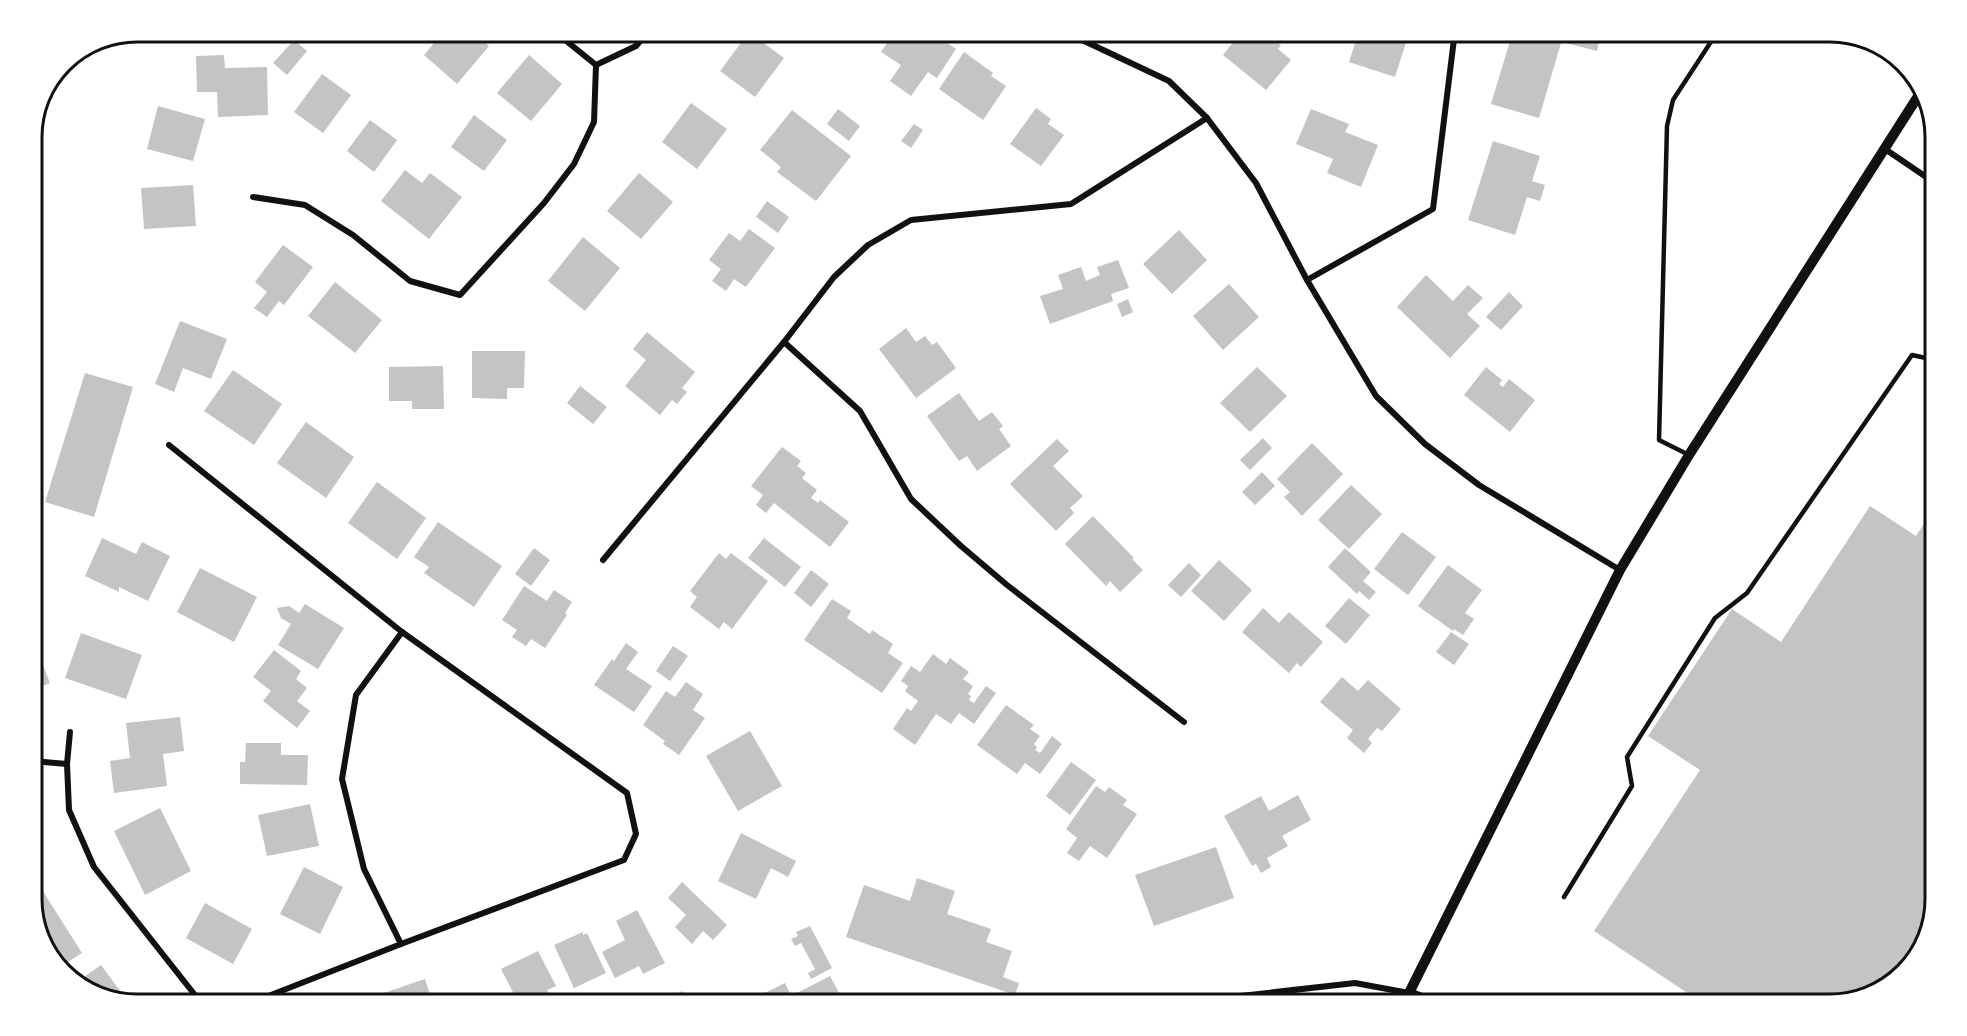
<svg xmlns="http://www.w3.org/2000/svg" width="1967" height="1036" font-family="Barlow,sans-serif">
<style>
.building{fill:#c4c4c4}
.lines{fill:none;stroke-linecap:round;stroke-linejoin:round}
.service{stroke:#111;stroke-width:4.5}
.minor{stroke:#111;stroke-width:6}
.tertiary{stroke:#111;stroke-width:10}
.rim{fill:none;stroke:#111;stroke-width:3}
</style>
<rect width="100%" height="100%" fill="#fff"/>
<g class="building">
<polygon points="400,31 419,31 412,41"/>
<polygon points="444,31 472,31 489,46 457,84 424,55"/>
<polygon points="895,31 930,31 956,49 937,78 928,72 911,96 890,81 901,65 881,52"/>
<polygon points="1182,31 1199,31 1192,40"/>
<polygon points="1242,31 1284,31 1276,42 1281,45 1278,49 1291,60 1266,90 1223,55"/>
<polygon points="1359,31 1409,33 1395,77 1349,62"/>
<polygon points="1513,31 1547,31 1563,36 1539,118 1491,104"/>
<polygon points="1569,31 1583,31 1600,36 1597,51 1566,43"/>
<polygon points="749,32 784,58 755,97 720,71"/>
<polygon points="294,40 307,51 287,75 273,63"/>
<polygon points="964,52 993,73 991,76 1006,86 983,120 939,89"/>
<polygon points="224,55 225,68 267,67 268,115 218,117 217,92 197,92 196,56"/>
<polygon points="529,55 562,84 531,121 497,93"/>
<polygon points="322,74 351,95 323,133 294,112"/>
<polygon points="691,103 727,129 697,169 662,142"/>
<polygon points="158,106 205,119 193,161 147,149"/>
<polygon points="1036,108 1051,119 1048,124 1064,135 1041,166 1010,144"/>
<polygon points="838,109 860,126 849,141 827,124"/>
<polygon points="1311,109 1349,124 1345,132 1378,145 1361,187 1327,173 1333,159 1296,144"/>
<polygon points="792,110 851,156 816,201 777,172 781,167 760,150"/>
<polygon points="474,115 507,140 484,171 451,147"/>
<polygon points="370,120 397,140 374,172 347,151"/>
<polygon points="914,124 923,130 911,148 901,141"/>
<polygon points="1493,141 1540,156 1532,181 1545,185 1540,201 1527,197 1515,235 1468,220"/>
<polygon points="405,170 422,183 430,173 462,197 429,239 381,201"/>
<polygon points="639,173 673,202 641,239 607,211"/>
<polygon points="193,185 196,226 144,229 141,188"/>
<polygon points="767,201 789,217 778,233 756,217"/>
<polygon points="749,229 775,248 746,287 734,279 726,291 712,281 721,269 709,260 729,233 740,241"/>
<polygon points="1179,230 1207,260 1172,294 1143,264"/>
<polygon points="583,237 620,268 585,311 548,281"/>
<polygon points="283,245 313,267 284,305 279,301 267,317 254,308 267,292 255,282"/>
<polygon points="1118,260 1129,288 1111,294 1113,301 1050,324 1040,296 1063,289 1058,275 1081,267 1086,281 1100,275 1097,267"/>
<polygon points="1426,275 1453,301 1468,285 1483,298 1467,314 1480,326 1450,358 1397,307"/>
<polygon points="335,282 382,320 355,353 308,316"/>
<polygon points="1229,284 1259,317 1223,350 1193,316"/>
<polygon points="1509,292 1523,306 1501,330 1486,317"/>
<polygon points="1128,299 1133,312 1122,317 1117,304"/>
<polygon points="180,321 227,339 211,379 183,368 174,392 155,384"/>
<polygon points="906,328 916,342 925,336 932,345 937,342 956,368 916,398 879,349"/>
<polygon points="647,332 695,372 682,388 687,392 677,404 672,400 660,415 625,386 646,360 633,349"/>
<polygon points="472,351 525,351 524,388 507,388 507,399 472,398"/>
<polygon points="443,366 444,409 412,409 412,401 389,401 389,367"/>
<polygon points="1257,367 1287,396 1250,432 1220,403"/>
<polygon points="1486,367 1502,380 1499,384 1503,387 1509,379 1535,400 1510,432 1464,395"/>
<polygon points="233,370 282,404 254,445 204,411"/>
<polygon points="85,373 133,387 94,517 45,502"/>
<polygon points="580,386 607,407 593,424 567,403"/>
<polygon points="959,393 979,421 992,412 1003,426 999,429 1011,446 977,471 967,456 959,461 927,416"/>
<polygon points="306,422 354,457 326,498 277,463"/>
<polygon points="1263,438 1272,448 1250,470 1240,460"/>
<polygon points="1057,439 1069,451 1053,466 1083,496 1070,508 1074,513 1056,531 1010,484"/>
<polygon points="1312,443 1343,474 1302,516 1284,497 1290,492 1277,479"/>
<polygon points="782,447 801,461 797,466 806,473 802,478 817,490 811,498 818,503 820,500 849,522 830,547 774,503 766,513 756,505 763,495 751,486"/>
<polygon points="1262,472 1275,486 1255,505 1242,492"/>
<polygon points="377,482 426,518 397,559 348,523"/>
<polygon points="1351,485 1382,514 1349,549 1318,520"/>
<polygon points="1870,506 1916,536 1935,507 1936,899 1924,946 1888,987 1830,1004 1704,1004 1594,931 1700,770 1648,736 1732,609 1781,642"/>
<polygon points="1093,516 1134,558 1132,559 1143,570 1120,592 1110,581 1106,586 1065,544"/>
<polygon points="438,522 502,566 474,607 424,573 429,567 414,557"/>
<polygon points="1402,532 1436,557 1408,595 1374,569"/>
<polygon points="102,538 136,554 142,542 170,556 148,601 119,587 119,592 85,576"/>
<polygon points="764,538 801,567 785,587 748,558"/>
<polygon points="534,548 550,560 531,586 515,574"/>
<polygon points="1345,548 1371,572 1363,581 1376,592 1369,600 1359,591 1357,594 1328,567"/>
<polygon points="719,553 726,559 731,553 768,581 732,629 724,622 719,629 690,607 697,597 690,591"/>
<polygon points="1219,560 1252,590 1224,621 1191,591"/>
<polygon points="1189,563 1201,575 1181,597 1168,585"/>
<polygon points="1448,565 1482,590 1465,613 1474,619 1463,635 1454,629 1453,631 1418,606"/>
<polygon points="200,568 257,597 234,642 177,612"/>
<polygon points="811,570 829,584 811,607 794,593"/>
<polygon points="524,586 547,601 554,590 572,602 565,613 567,615 545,648 531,639 526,646 512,637 517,630 502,620"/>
<polygon points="1349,598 1370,615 1346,644 1325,626"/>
<polygon points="832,599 851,611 847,618 870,634 872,630 893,644 888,653 903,663 882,693 804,640"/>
<polygon points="305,604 344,628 318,669 278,645 291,624 281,618 277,608 289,606 299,613"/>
<polygon points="1263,608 1279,623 1289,612 1323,642 1301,667 1297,663 1289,673 1242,632"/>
<polygon points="1451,632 1469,644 1454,665 1436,652"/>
<polygon points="81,633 142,655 126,699 65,678"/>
<polygon points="32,637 50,683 32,690"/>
<polygon points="626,643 638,652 626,669 652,686 634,712 594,685 612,659 614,661"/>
<polygon points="673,646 688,656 670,681 656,671"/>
<polygon points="274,650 301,671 296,679 307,688 297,701 310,711 297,728 263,701 271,691 253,677"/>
<polygon points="933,654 946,664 950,658 969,672 963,679 973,686 968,694 971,696 969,700 974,703 986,686 996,693 974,724 959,713 951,724 936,714 915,745 893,729 907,708 911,711 918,701 905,691 908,686 901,681 911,666 920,672"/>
<polygon points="1342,677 1358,691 1368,680 1401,709 1382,731 1377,728 1368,739 1372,743 1364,753 1347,738 1353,730 1320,702"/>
<polygon points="686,682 703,694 693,710 705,718 679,755 663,744 665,741 643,725 666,691 675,697"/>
<polygon points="1006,705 1034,725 1030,729 1040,736 1034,744 1037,747 1035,750 1040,753 1052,736 1062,744 1040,774 1025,763 1017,774 977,745"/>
<polygon points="180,717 184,751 163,754 167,786 114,793 110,761 130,758 126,723"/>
<polygon points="750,731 782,786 738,811 706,756"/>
<polygon points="246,743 281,743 281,755 308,755 307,785 240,784 240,762 245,762"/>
<polygon points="1071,762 1096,780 1070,815 1046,796"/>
<polygon points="1096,786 1105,792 1109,787 1127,800 1123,805 1137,814 1107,858 1090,846 1079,861 1067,853 1077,838 1066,829"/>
<polygon points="1298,795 1311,820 1282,836 1288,846 1267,858 1271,867 1261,873 1256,864 1252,866 1224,816 1261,796 1269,811"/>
<polygon points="310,804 319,846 267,856 258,815"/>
<polygon points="160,808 191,871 145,895 114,831"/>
<polygon points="741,833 796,861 788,877 771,868 756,899 718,881"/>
<polygon points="1216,847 1234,898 1154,926 1135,875"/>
<polygon points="304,867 343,887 320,934 280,914"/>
<polygon points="32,874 82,953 60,967 49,957 32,906"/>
<polygon points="917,878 955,891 947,914 991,929 986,942 1012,951 1003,977 1019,983 1015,995 846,937 864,885 910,901"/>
<polygon points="682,882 727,925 713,940 703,931 692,944 675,927 686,915 668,898"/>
<polygon points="205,903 252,929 233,964 186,938"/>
<polygon points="637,910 665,963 643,974 639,966 615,978 602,952 625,940 616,921"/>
<polygon points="810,926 832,968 811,979 808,973 815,969 801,943 795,946 791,939 798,936 796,932"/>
<polygon points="583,932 583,935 587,933 606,973 574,988 554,945"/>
<polygon points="538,951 556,986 547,990 549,994 528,1004 519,1004 501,969"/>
<polygon points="101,965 129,1003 90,993 77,982"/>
<polygon points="830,976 845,1004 743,1004 785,983 791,996"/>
<polygon points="425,979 433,1004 371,1004 369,998"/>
<polygon points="682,991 689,1004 668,1004 665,1000"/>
</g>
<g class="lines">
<g class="service">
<polyline points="1689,455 1659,440 1667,126 1673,100 1718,31"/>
<polyline points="1564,897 1632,786 1627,757 1715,618 1747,593 1912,355 1935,360"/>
</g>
<g class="minor">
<polyline points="554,31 596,65 636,46 649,31"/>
<polyline points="1063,31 1169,81 1207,118 1256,183 1307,280 1376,396 1425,444 1479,485 1620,570"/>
<polyline points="1885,149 1935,183"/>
<polyline points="253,197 305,205 353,235 410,281 460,295 544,203 574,164 594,122 596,65"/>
<polyline points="1307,280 1433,209 1455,31"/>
<polyline points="784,342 860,411 911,499 961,546 1007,585 1184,722"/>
<polyline points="169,445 402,632 627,793 636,834 624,860 401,944 248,1004"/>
<polyline points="603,560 784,342 834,277 868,245 911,220 1071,204 1207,118"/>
<polyline points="70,732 67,764 69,810 94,867 202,1004"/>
<polyline points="32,761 67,764"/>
<polyline points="401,944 364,869 342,779 356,695 402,632"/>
<polyline points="1180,1004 1196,1001 1355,983 1409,993"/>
</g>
<polyline class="tertiary" points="1436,1004 1409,993 1620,570 1689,455 1922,90"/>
</g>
<path d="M0 0H1967V1036H0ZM137 42H1830A95 95 0 0 1 1925 137V899A95 95 0 0 1 1830 994H137A95 95 0 0 1 42 899V137A95 95 0 0 1 137 42Z" fill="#fff" fill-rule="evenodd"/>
<path class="rim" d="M137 42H1830A95 95 0 0 1 1925 137V899A95 95 0 0 1 1830 994H137A95 95 0 0 1 42 899V137A95 95 0 0 1 137 42Z"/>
</svg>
